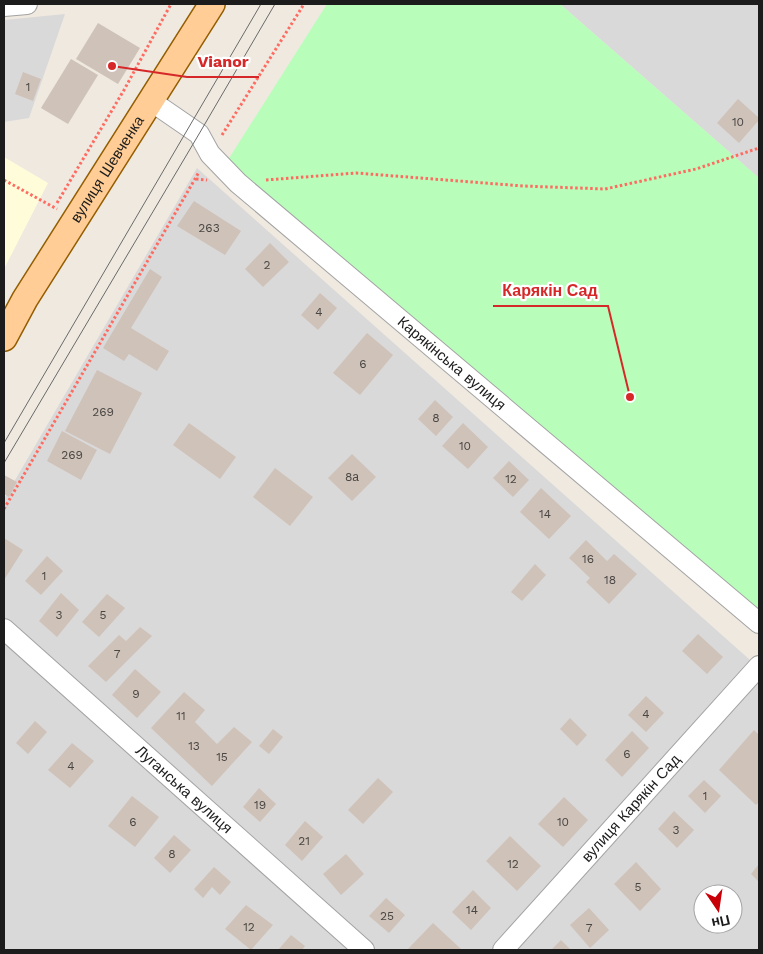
<svg xmlns="http://www.w3.org/2000/svg" width="763" height="954" font-family="'Work Sans',sans-serif">
<style>
.residential{fill:#dad9d9;fill-rule:evenodd}
.education{fill:#fffdd9}
.park{fill:#b8feba}
.building{fill:#cfc2b9}
.lines{fill:none;stroke-linecap:round;stroke-linejoin:round}
.minor-casing{stroke:#a3a3a3;stroke-width:22}
.major-casing{stroke:#945d00;stroke-width:28}
.path{stroke:#ff6b61;stroke-width:3;stroke-dasharray:2.5 2.5;stroke-linecap:butt}
.minor{stroke:#fff;stroke-width:20}
.major{stroke:#ffcd95;stroke-width:25}
.tram{stroke:#6a6a6a;stroke-width:1}
.labels{text-anchor:middle;stroke-width:4.5;stroke-linejoin:round;paint-order:stroke}
.number-label{font-size:12px;fill:#494643}
.street-label{font-size:15px;fill:#1c1c1c;stroke:#fff}
.leader{fill:none;stroke:#d62828;stroke-width:2}
.callout-dot{fill:#d62828;stroke:#fff;stroke-width:2}
.callout-label{font-size:16px;text-anchor:middle;font-weight:bold;fill:#d62828;stroke:#fff;stroke-width:4.5;stroke-linejoin:round;paint-order:stroke}
</style>
<rect width="100%" height="100%" fill="#efe9e0"/>
<g class="residential">
<polygon points="560,4 759,4 759,178"/>
<polygon points="65,14 29,118 4,122 4,20"/>
<path d="M197,168L759,668V950H4V499ZM703,894H733V924H703Z"/>
</g>
<polygon class="education" points="4,157 48,183 4,269"/>
<polygon class="park" points="327,4 560,4 759,178 759,615 226,163"/>
<g class="building">
<polygon points="98,23 140,48 118,84 76,59"/>
<polygon points="71,59 98,75 68,124 41,108"/>
<polygon points="23,72 41,79 33,101 15,94"/>
<polygon points="738,99 759,118 759,120 739,143 717,123"/>
<polygon points="194,201 241,231 225,255 177,226"/>
<polygon points="270,243 289,262 263,287 245,269"/>
<polygon points="150,269 162,277 131,328 169,351 157,371 129,354 124,361 103,348"/>
<polygon points="320,293 337,308 318,330 301,315"/>
<polygon points="367,333 393,355 360,395 333,373"/>
<polygon points="97,370 142,393 110,454 65,431"/>
<polygon points="435,400 453,417 436,436 418,419"/>
<polygon points="189,423 236,457 220,479 173,445"/>
<polygon points="463,423 488,447 468,469 442,446"/>
<polygon points="62,431 97,450 81,480 47,461"/>
<polygon points="352,454 376,477 352,501 328,478"/>
<polygon points="509,461 529,480 513,497 493,478"/>
<polygon points="275,468 313,497 290,526 253,497"/>
<polygon points="4,475 17,482 9,497 4,494"/>
<polygon points="541,488 571,516 549,539 520,512"/>
<polygon points="4,538 23,550 4,580"/>
<polygon points="586,540 607,561 614,554 637,574 609,604 586,582 590,578 569,558"/>
<polygon points="47,556 63,571 41,595 25,581"/>
<polygon points="535,564 546,575 522,601 511,592"/>
<polygon points="61,593 79,610 57,637 39,621"/>
<polygon points="107,594 125,608 99,637 82,622"/>
<polygon points="140,627 152,636 106,682 88,666 119,635 126,641"/>
<polygon points="698,634 723,657 707,674 682,651"/>
<polygon points="135,669 161,692 137,718 112,695"/>
<polygon points="184,692 205,710 195,722 217,744 234,727 252,742 212,786 151,728"/>
<polygon points="646,696 664,713 646,732 628,715"/>
<polygon points="570,718 587,735 577,746 560,729"/>
<polygon points="35,721 47,732 28,754 16,743"/>
<polygon points="273,729 283,737 269,754 259,746"/>
<polygon points="754,730 759,735 759,802 756,805 719,770"/>
<polygon points="632,731 649,748 622,777 605,760"/>
<polygon points="72,743 94,761 70,788 48,770"/>
<polygon points="378,778 393,792 363,824 348,810"/>
<polygon points="704,780 721,796 705,813 688,796"/>
<polygon points="259,788 276,804 260,822 243,807"/>
<polygon points="132,796 159,817 135,847 108,826"/>
<polygon points="564,797 588,820 563,847 538,824"/>
<polygon points="674,811 694,830 677,848 658,829"/>
<polygon points="305,821 323,837 302,861 285,845"/>
<polygon points="174,835 191,850 170,873 154,858"/>
<polygon points="510,836 541,866 517,891 486,861"/>
<polygon points="346,854 364,874 341,895 323,874"/>
<polygon points="636,862 661,889 640,911 614,884"/>
<polygon points="759,864 759,882 751,874"/>
<polygon points="214,867 231,882 220,895 212,887 203,898 194,889"/>
<polygon points="473,890 491,908 471,930 452,912"/>
<polygon points="386,898 405,915 389,933 369,916"/>
<polygon points="246,905 273,925 251,950 225,929"/>
<polygon points="589,908 609,930 590,948 570,925"/>
<polygon points="433,923 462,950 407,950"/>
<polygon points="291,935 305,946 302,950 278,950"/>
<polygon points="561,940 571,950 551,950"/>
</g>
<g class="lines">
<defs>
<g id="minor">
<polyline points="4,6 27,4"/>
<path id="s1" d="M151,101L199,134L210,154L238,183L759,623"/>
<path id="s2" d="M4,629L364,950"/>
<path id="s3" d="M503,950L759,666"/>
</g>
<g id="major">
<path id="s4" d="M4,338L25,299L212,4"/>
</g>
</defs>
<use href="#minor" class="minor-casing"/>
<use href="#major" class="major-casing"/>
<g class="path">
<polyline points="222,135 304,4"/>
<polyline points="196,179 207,180"/>
<polyline points="4,180 57,209"/>
<polyline points="266,180 356,173 523,186 605,189 696,169 759,148"/>
<polyline points="57,203 124,90 171,4"/>
<polyline points="4,509 199,172"/>
</g>
<use href="#minor" class="minor"/>
<use href="#major" class="major"/>
<g class="tram">
<polyline points="4,443 261,4"/>
<polyline points="4,463 199,134 275,4"/>
</g>
</g>
<g class="labels">
<g class="number-label">
<text x="28" y="91">1</text>
<text x="738" y="126">10</text>
<text x="209" y="232">263</text>
<text x="267" y="269">2</text>
<text x="319" y="316">4</text>
<text x="363" y="368">6</text>
<text x="103" y="416">269</text>
<text x="436" y="422">8</text>
<text x="465" y="450">10</text>
<text x="72" y="459">269</text>
<text x="352" y="481">8а</text>
<text x="511" y="483">12</text>
<text x="545" y="518">14</text>
<text x="588" y="563">16</text>
<text x="44" y="580">1</text>
<text x="610" y="584">18</text>
<text x="59" y="619">3</text>
<text x="103" y="619">5</text>
<text x="117" y="658">7</text>
<text x="136" y="698">9</text>
<text x="646" y="718">4</text>
<text x="181" y="720">11</text>
<text x="194" y="750">13</text>
<text x="627" y="758">6</text>
<text x="222" y="761">15</text>
<text x="71" y="770">4</text>
<text x="705" y="800">1</text>
<text x="260" y="809">19</text>
<text x="133" y="826">6</text>
<text x="563" y="826">10</text>
<text x="676" y="834">3</text>
<text x="304" y="845">21</text>
<text x="172" y="858">8</text>
<text x="513" y="868">12</text>
<text x="638" y="891">5</text>
<text x="472" y="914">14</text>
<text x="387" y="920">25</text>
<text x="249" y="931">12</text>
<text x="589" y="932">7</text>
</g>
<g class="street-label">
<text dy="5" stroke="none"><textPath href="#s4" startOffset="198">вулиця Шевченка</textPath></text>
<text dy="5" stroke="none"><textPath href="#s1" startOffset="401">Карякінська вулиця</textPath></text>
<text dy="5" stroke="none"><textPath href="#s2" startOffset="241">Луганська вулиця</textPath></text>
<text dy="5" stroke="none"><textPath href="#s3" startOffset="191">вулиця Карякін Сад</textPath></text>
</g>
</g>
<path class="leader" d="M112 66L187 77H259M630 397L608 306H493"/>
<g class="callout-dot">
<circle cx="112" cy="66" r="5"/>
<circle cx="630" cy="397" r="5"/>
</g>
<g class="callout-label">
<text x="223" y="67">Vianor</text>
<text x="550" y="296">Карякін Сад</text>
</g>
<rect width="763" height="954" fill="none" stroke="#1c1c1c" stroke-width="10"/>
<g transform="translate(718 909) rotate(167)"><circle r="24" fill="#ffffff" stroke="#a4a4a4"/>
<path d="M0-4L9 19L0 12L-9 19Z" fill="#c80008"/>
<text y="-8" font-size="14" font-weight="bold" text-anchor="middle" fill="#1c1c1c">Пн</text>
</g>
</svg>
